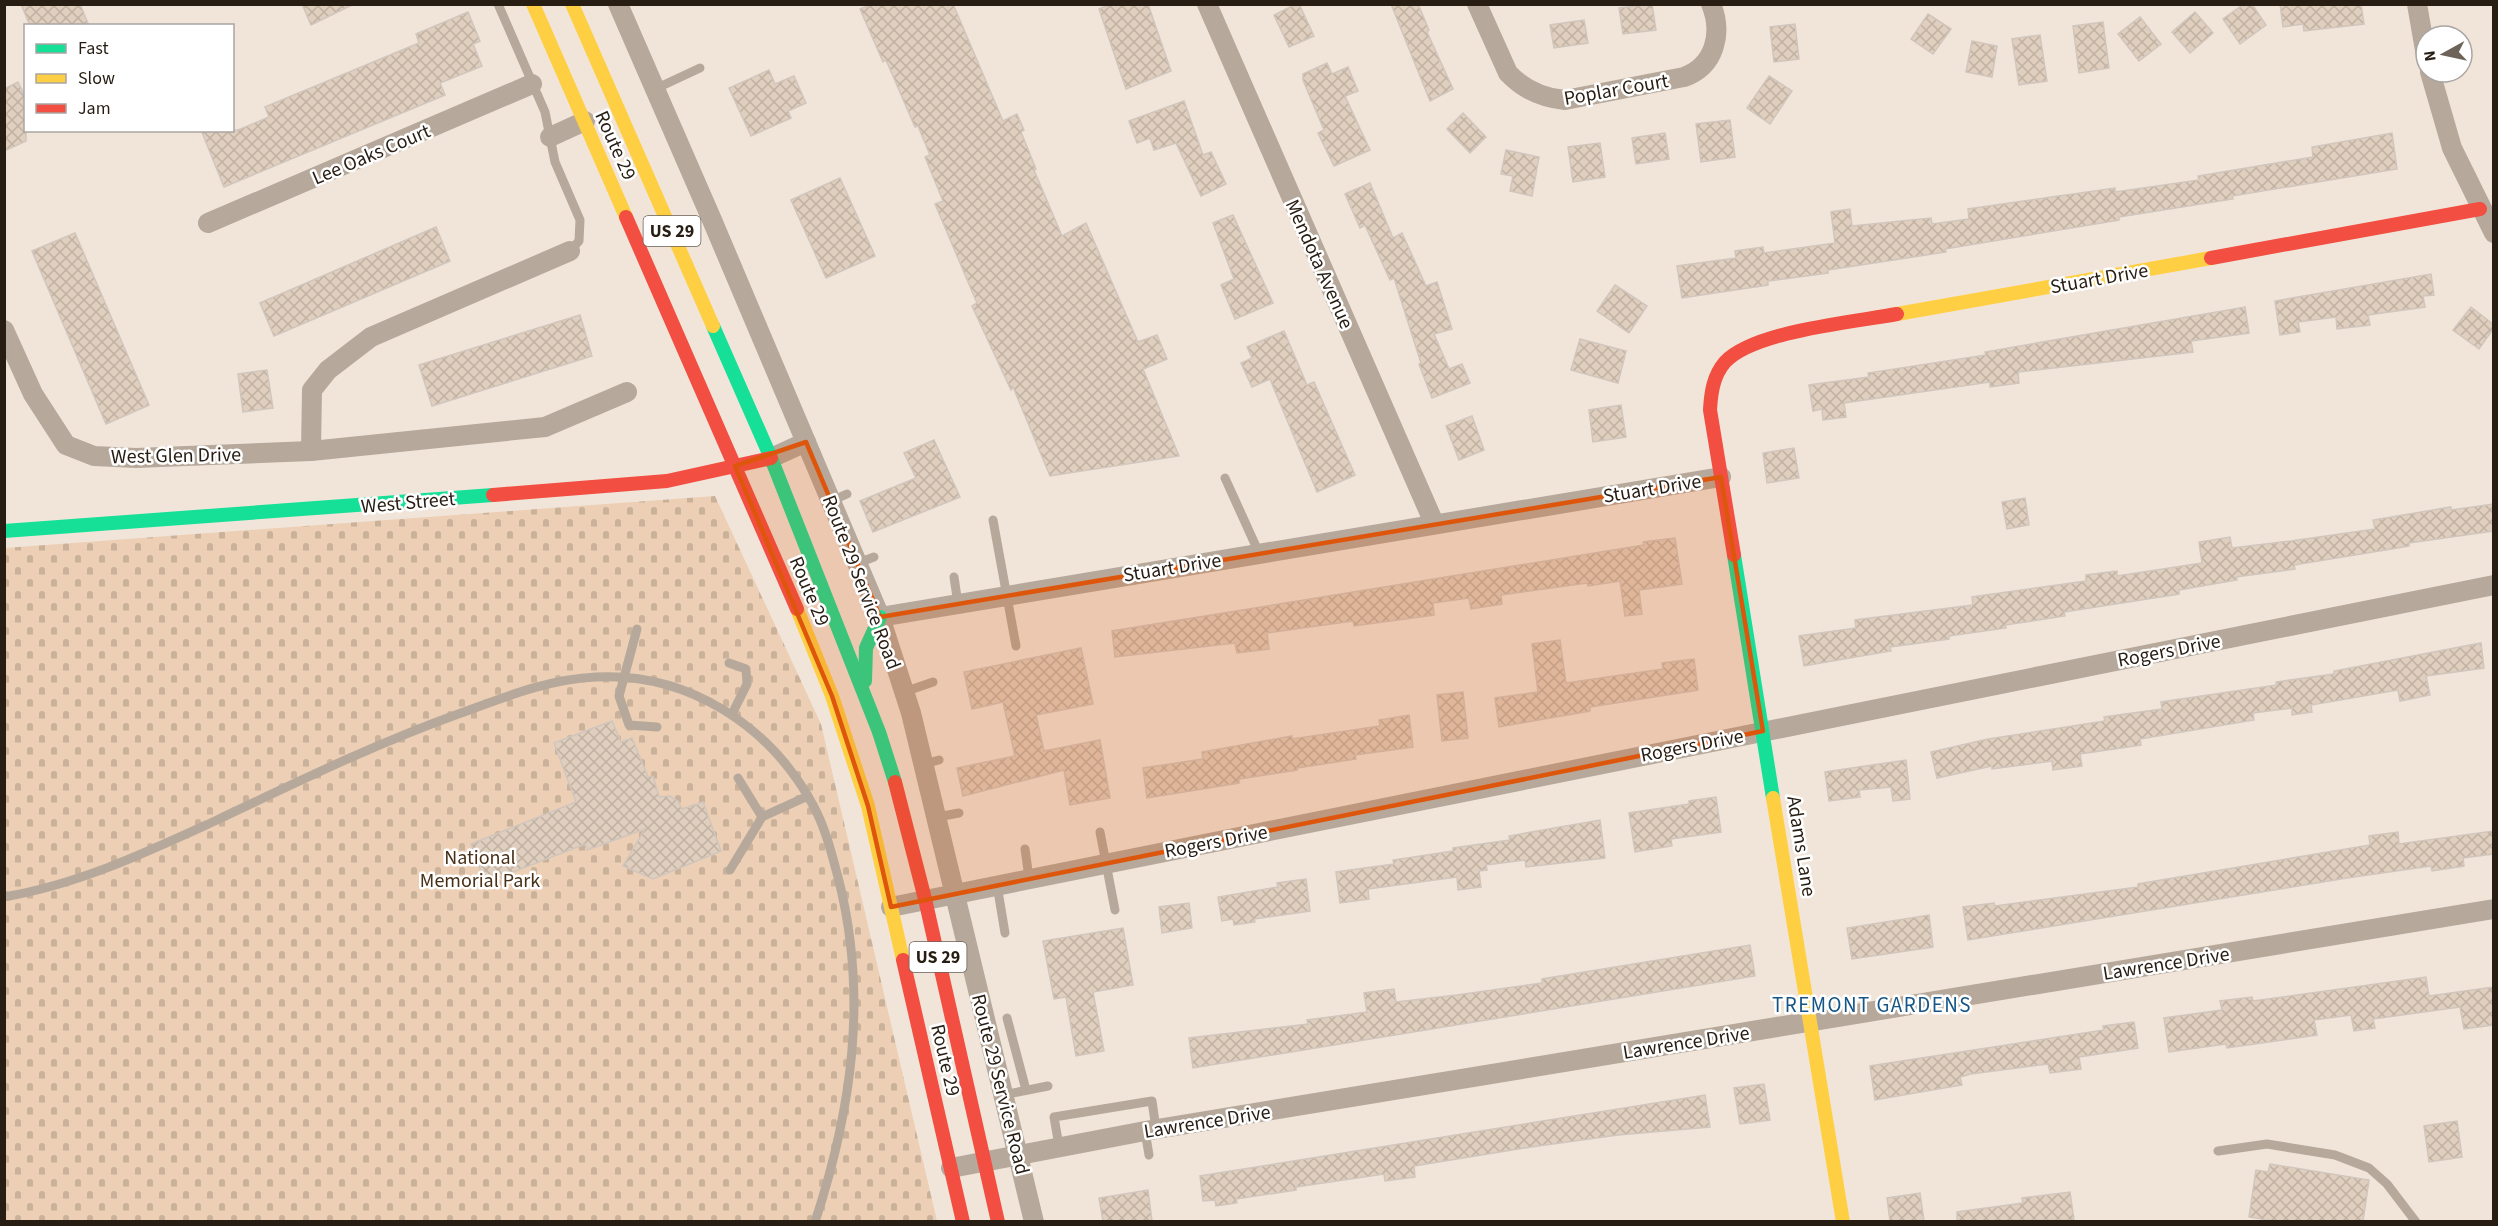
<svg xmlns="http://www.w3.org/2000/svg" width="2498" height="1226" font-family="'Source Sans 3',sans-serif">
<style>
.cemetery{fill:url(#cemetery-stones)}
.building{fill:url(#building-cross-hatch);stroke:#d1c6bd;stroke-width:1.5}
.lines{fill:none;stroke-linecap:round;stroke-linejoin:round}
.lane{stroke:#b6a99b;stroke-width:9}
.street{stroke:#b6a99b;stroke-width:20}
.fast{stroke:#16e098;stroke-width:14}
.slow{stroke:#ffcf43;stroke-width:14}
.jam{stroke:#f24e42;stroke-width:14}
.marked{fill:#de560c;fill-opacity:0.2;stroke:#de560c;stroke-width:4.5;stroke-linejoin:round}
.labels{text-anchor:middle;stroke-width:5;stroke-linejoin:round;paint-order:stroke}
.shield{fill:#fff;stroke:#68615a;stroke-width:1.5}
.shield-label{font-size:18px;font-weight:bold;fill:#271d13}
.street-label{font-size:20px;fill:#271d13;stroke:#fff}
.park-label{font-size:20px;fill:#482f15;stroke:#fff}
.neighbourhood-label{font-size:21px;letter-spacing:1.5px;fill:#165585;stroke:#fff}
</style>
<defs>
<pattern id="cemetery-stones" width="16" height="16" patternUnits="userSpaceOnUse" patternTransform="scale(1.5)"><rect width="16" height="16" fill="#eccfb4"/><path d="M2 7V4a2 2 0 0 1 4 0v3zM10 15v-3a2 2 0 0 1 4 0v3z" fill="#cab19a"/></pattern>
<pattern id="building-cross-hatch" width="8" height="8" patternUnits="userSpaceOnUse" patternTransform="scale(1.5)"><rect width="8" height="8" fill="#e0cfbe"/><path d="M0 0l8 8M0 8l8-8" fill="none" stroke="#c0b1a2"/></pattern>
</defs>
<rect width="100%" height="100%" fill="#f1e5da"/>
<polygon class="cemetery" points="715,496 821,724 937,1221 5,1222 5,548"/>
<g class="building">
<polygon points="21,4 80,4 89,26 30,26"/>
<polygon points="302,4 354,4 311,25"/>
<polygon points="873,4 953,4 1003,121 1017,114 1024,130 1021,132 1036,169 1034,170 1062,236 1086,223 1138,342 1157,335 1167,359 1143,369 1179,456 1050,476 1013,387 1011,390 972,306 977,303 935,204 943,201 925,157 930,155 918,126 915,127 886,60 883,62 860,9"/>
<polygon points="1111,4 1148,4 1171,71 1126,89 1099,9"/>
<polygon points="1296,4 1299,4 1314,36 1289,47 1274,15"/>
<polygon points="1391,4 1418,4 1429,30 1427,32 1453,89 1430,101"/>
<polygon points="1652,4 1656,30 1623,34 1619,8"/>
<polygon points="2244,4 2252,4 2266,25 2240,44 2223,19"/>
<polygon points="2280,4 2361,4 2364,24 2304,31 2303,24 2283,27"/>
<polygon points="468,12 480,41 473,44 482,66 440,83 445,95 224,187 201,130 238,130 269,117 265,107 419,43 416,34"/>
<polygon points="2195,12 2213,33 2190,53 2172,32"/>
<polygon points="1928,14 1951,29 1933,54 1911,39"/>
<polygon points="2140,17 2161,44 2139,61 2118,34"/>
<polygon points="1584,20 1588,43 1554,48 1550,25"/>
<polygon points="2103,22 2109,68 2079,73 2073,26"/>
<polygon points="1795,24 1799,59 1774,62 1770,27"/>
<polygon points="2040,35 2047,81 2019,85 2012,39"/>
<polygon points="1972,41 1997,46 1992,77 1966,72"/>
<polygon points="1327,63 1332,74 1348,67 1358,91 1345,96 1370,150 1334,166 1318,133 1324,130 1303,80 1303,74"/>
<polygon points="769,70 775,84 794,76 806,103 788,111 791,118 751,136 729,88"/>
<polygon points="1769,76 1792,91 1770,124 1747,108"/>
<polygon points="18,82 26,98 26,141 4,151 4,89"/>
<polygon points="1184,101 1203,155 1211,152 1226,184 1201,196 1176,143 1154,150 1150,138 1137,143 1129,121"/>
<polygon points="1463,113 1486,137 1470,153 1447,129"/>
<polygon points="1730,120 1735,157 1701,162 1696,124"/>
<polygon points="1665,133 1669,159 1636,164 1632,138"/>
<polygon points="2392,133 2397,169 2232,196 2233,199 2119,217 2119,220 1945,249 1946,252 1828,270 1828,273 1768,281 1768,285 1682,298 1677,266 1736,258 1735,251 1763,247 1764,253 1835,243 1831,212 1850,209 1852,226 1931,218 1932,224 1969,219 1968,209 2115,188 2115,192 2199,180 2198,176 2313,157 2312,147"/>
<polygon points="1600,143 1605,177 1573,182 1568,147"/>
<polygon points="1506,150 1539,157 1532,196 1510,191 1513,176 1501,174"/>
<polygon points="840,178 875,256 826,278 791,200"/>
<polygon points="1370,183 1393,238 1402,233 1426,286 1437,282 1452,329 1434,334 1449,369 1462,364 1470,383 1432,398 1419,364 1421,363 1394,278 1390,280 1365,225 1360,228 1345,194"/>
<polygon points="1233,215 1273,303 1235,319 1221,285 1234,279 1213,223"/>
<polygon points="436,227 450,261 274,336 260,303"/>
<polygon points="75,233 149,405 106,424 32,251"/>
<polygon points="2431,274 2434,295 2423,296 2425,307 2368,315 2370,325 2337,329 2336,317 2298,322 2300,332 2280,335 2275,301"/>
<polygon points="1615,285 1647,306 1629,333 1597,311"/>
<polygon points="2245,307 2249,333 2191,341 2193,352 2018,372 2019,383 1990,387 1990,382 1844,403 1846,417 1823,420 1822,409 1813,411 1809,385 1869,377 1868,373 1986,355 1985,352"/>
<polygon points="2471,307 2493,324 2493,329 2479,349 2453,330"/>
<polygon points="580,315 592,356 432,406 419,365"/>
<polygon points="1284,331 1307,385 1314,382 1355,475 1317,492 1270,379 1252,387 1241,363 1252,358 1247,347"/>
<polygon points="1580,339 1626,351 1618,383 1571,370"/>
<polygon points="267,370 273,408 243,412 238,374"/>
<polygon points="1621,405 1626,437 1593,442 1589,410"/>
<polygon points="1472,416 1484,450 1459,460 1446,426"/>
<polygon points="934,440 960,497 873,532 860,501 916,478 904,453"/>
<polygon points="1794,448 1799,478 1767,483 1763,453"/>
<polygon points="2025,498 2029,525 2007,529 2002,502"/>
<polygon points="2493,504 2493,531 2409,543 2409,546 2294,565 2295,569 2236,577 2237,580 2179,590 2179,594 2064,612 2065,616 2005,625 2006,628 1949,636 1949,639 1890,647 1891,651 1804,666 1799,636 1856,628 1855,620 1973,605 1972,597 2086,581 2086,575 2117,571 2117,576 2202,563 2199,542 2230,537 2232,548 2291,541 2375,529 2373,520 2451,507 2451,510"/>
<polygon points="1675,538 1682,584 1639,590 1642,614 1625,616 1620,581 1588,586 1587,583 1501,595 1502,604 1471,609 1469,598 1433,603 1434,615 1354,626 1353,621 1267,633 1269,649 1237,653 1235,643 1115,657 1112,631 1644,545 1643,542"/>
<polygon points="1560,640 1566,683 1663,669 1662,663 1694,659 1698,690 1590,707 1590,711 1499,727 1495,698 1538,692 1532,644"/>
<polygon points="2481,643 2484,668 2426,676 2430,695 2400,701 2398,690 2311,705 2312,712 2292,715 2292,708 2253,713 2254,720 2140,739 2141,745 2080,754 2082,766 2053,770 2052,761 1992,769 1992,766 1937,778 1931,752 1988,739 2105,721 2104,717 2162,709 2161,702 2277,685 2276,682 2334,674 2334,671"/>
<polygon points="1081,648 1093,704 1036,715 1044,751 1100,740 1110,798 1070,805 1064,770 963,796 957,768 1015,756 1003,702 972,709 964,672"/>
<polygon points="1463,692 1468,738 1442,741 1437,695"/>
<polygon points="1409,715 1413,747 1355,755 1356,759 1297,768 1297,770 1239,779 1239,783 1147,798 1143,768 1203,759 1202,752 1292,736 1292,739 1380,726 1379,720"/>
<polygon points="612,721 621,742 632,738 648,777 653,776 659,797 670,796 678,801 682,809 703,802 721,851 653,879 623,866 645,829 587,850 585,844 485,883 471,844 576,802 554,743"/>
<polygon points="1906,760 1910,799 1893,801 1891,787 1859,790 1860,797 1829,801 1825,772"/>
<polygon points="1716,797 1721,832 1671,839 1672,846 1635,852 1629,813 1689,804 1689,801"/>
<polygon points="1600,820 1605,858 1526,867 1525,860 1486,865 1487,870 1479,871 1481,887 1458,890 1457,877 1368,889 1369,899 1340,903 1336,872 1394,864 1393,860 1453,851 1453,848 1510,840 1509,836"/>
<polygon points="2493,831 2493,854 2463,858 2464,866 2432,871 2431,866 2347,878 1968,940 1963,907 1994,903 1995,906 2138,887 2138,884 2370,845 2369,836 2398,832 2399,844"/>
<polygon points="1306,879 1310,911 1254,919 1255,922 1234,925 1233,919 1222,921 1218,897 1278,887 1277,883"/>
<polygon points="1189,903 1192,928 1162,933 1159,907"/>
<polygon points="1929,915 1933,947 1852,959 1847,928"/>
<polygon points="1123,928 1133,985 1093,992 1104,1051 1076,1056 1066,997 1054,999 1043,941"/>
<polygon points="1750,945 1755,976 1193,1068 1189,1038 1308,1024 1307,1020 1367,1012 1364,993 1394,989 1396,1002 1457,995 1542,983 1542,979"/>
<polygon points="2426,977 2429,996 2493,987 2493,1025 2464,1029 2460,1007 2373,1019 2375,1028 2354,1031 2351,1015 2314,1020 2317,1035 2227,1048 2226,1044 2169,1052 2164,1018 2222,1010 2220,1001 2252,997 2253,1001"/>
<polygon points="2134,1022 2138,1048 2079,1057 2081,1069 2050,1073 2048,1064 1971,1074 1960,1077 1962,1085 1875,1100 1870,1066 2104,1030 2103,1026"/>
<polygon points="1764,1084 1770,1120 1740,1124 1734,1088"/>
<polygon points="1705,1095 1710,1127 1618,1135 1531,1147 1414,1166 1415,1177 1385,1181 1384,1174 1296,1187 1296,1190 1236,1199 1237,1203 1216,1206 1215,1200 1203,1201 1200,1176"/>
<polygon points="2457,1121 2462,1157 2429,1162 2424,1126"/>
<polygon points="2270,1164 2369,1180 2363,1221 2273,1221 2249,1217 2256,1170 2268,1172"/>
<polygon points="1148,1190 1152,1221 1103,1221 1099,1198"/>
<polygon points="2070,1192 2074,1220 1957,1221 1957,1212 2023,1203 2022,1198"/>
<polygon points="1920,1193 1924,1221 1890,1221 1887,1198"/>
</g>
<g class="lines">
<g class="lane">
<polyline points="498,4 545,112 555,162 580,220 579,241 570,251"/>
<polyline points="655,89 700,68"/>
<polyline points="1225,478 1259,553"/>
<polyline points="831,501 847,494"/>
<polyline points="993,520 1016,646"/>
<polyline points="858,563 874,557"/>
<polyline points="954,577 958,604"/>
<polyline points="637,629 619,696 629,725 657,727"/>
<polyline points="729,663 746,669 747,684 732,714"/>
<polyline points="904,692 933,682"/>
<polyline points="924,764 939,760"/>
<polyline points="738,778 762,817"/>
<polyline points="937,817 959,813"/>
<polyline points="1100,832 1115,910"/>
<polyline points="1025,849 1029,878"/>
<polyline points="730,870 762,817 808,796"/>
<polyline points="997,885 1005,933"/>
<path d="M4,897C80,884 147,852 217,820C297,782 377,743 461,713C505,697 549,679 596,677C688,672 770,726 813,805C826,829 832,855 839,881C868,997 852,1109 815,1222"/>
<polyline points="1007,1018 1026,1090"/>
<polyline points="1003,1095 1048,1086"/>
<polyline points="1145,1131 1149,1155"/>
<polyline points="1059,1146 1054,1117 1152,1101 1156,1129"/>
<polyline points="2218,1151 2267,1144 2335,1155 2369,1168 2387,1184 2416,1222"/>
</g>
<g class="street">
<polyline points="618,4 712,220 880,617 911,713 1034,1222"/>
<polyline points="1207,4 1434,523"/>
<path d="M1477,4L1508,73C1524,90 1542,98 1565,100L1684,77C1715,66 1723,33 1711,4"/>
<polyline points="2417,4 2426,56"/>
<polyline points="2430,72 2452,148 2494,233"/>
<polyline points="550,137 585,121"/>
<polyline points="208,223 532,84"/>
<polyline points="4,330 33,394 66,445 94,456 136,458 311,451 545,427 627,392"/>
<polyline points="311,451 312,390 328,370 371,337 570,251"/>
<polyline points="771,458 806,442"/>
<polyline points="880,617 1721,477"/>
<polyline points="891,907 2494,585"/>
<polyline points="951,1168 1145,1131 2494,909"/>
</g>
<g class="fast">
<polyline points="713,326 771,458 879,732 895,782"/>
<polyline points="4,531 493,495"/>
<polyline points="1734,555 1773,798"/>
<polyline points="865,681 866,648 880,617"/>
</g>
<g class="slow">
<polyline points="533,4 626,217"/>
<polyline points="572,4 713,326"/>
<polyline points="1897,314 2211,258"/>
<polyline points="797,609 832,696 868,806 903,960"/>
<polyline points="1773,798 1843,1222"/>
</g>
<g class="jam">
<polyline points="626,217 797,609"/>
<polyline points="2211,258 2480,209"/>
<polyline points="493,495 667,481 771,458"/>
<path d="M1734,555L1710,410C1711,393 1713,376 1725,362C1754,331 1854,322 1897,314"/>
<polyline points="895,782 925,899 998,1222"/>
<polyline points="903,960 963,1222"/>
</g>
</g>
<path class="marked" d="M806,442L880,617L1721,477L1763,731L891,907L868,806L832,696L735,466Z"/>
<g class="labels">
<g class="shield">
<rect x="643.5" y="216" width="57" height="30" rx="4.5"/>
<rect x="909.5" y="942" width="57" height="30" rx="4.5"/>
</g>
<g class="shield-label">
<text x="672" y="237">US 29</text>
<text x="938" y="963">US 29</text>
</g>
<g class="street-label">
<text transform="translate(1616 89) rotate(-10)" y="7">Poplar Court</text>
<text transform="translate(616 145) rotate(66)" y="7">Route 29</text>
<text transform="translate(371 154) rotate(-23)" y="7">Lee Oaks Court</text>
<text transform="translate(1320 264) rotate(66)" y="7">Mendota Avenue</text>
<text transform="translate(2099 278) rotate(-10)" y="7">Stuart Drive</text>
<text transform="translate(176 455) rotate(-1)" y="7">West Glen Drive</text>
<text transform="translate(1652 488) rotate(-9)" y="7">Stuart Drive</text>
<text transform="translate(408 502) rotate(-5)" y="7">West Street</text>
<text transform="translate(1172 567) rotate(-9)" y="7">Stuart Drive</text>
<text transform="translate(862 582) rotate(69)" y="7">Route 29 Service Road</text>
<text transform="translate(810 591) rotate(67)" y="7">Route 29</text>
<text transform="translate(2169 650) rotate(-11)" y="7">Rogers Drive</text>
<text transform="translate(1692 745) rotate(-11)" y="7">Rogers Drive</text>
<text transform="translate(1216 841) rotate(-11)" y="7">Rogers Drive</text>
<text transform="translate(1802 846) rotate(81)" y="7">Adams Lane</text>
<text transform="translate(2166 963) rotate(-9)" y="7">Lawrence Drive</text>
<text transform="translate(1686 1042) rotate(-9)" y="7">Lawrence Drive</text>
<text transform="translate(946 1060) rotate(77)" y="7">Route 29</text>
<text transform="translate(1001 1084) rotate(76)" y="7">Route 29 Service Road</text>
<text transform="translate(1207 1121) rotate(-9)" y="7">Lawrence Drive</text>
</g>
<g class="park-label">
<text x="480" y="864">National<tspan x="480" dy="23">Memorial Park</tspan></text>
</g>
<g class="neighbourhood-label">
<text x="1872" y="1012">TREMONT GARDENS</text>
</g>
</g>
<rect width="2498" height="1226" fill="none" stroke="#271d13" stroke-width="12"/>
<rect x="24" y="24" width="210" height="108" fill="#ffffff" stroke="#a9a5a1" stroke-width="1.5"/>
<rect x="36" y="44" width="30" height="9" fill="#16e098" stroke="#a9a5a1" stroke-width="1.5"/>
<text x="78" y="54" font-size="18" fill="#271d13">Fast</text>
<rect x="36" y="74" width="30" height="9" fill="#ffcf43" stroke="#a9a5a1" stroke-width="1.5"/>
<text x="78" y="84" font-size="18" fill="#271d13">Slow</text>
<rect x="36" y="104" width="30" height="9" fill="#f24e42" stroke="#a9a5a1" stroke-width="1.5"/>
<text x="78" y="114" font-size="18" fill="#271d13">Jam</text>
<g transform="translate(2444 54) rotate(262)"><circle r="28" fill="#ffffff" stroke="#a9a5a1" stroke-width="1.5"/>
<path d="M0-4.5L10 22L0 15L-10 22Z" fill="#6e6359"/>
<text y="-9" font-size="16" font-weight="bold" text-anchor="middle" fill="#271d13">N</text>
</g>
</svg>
